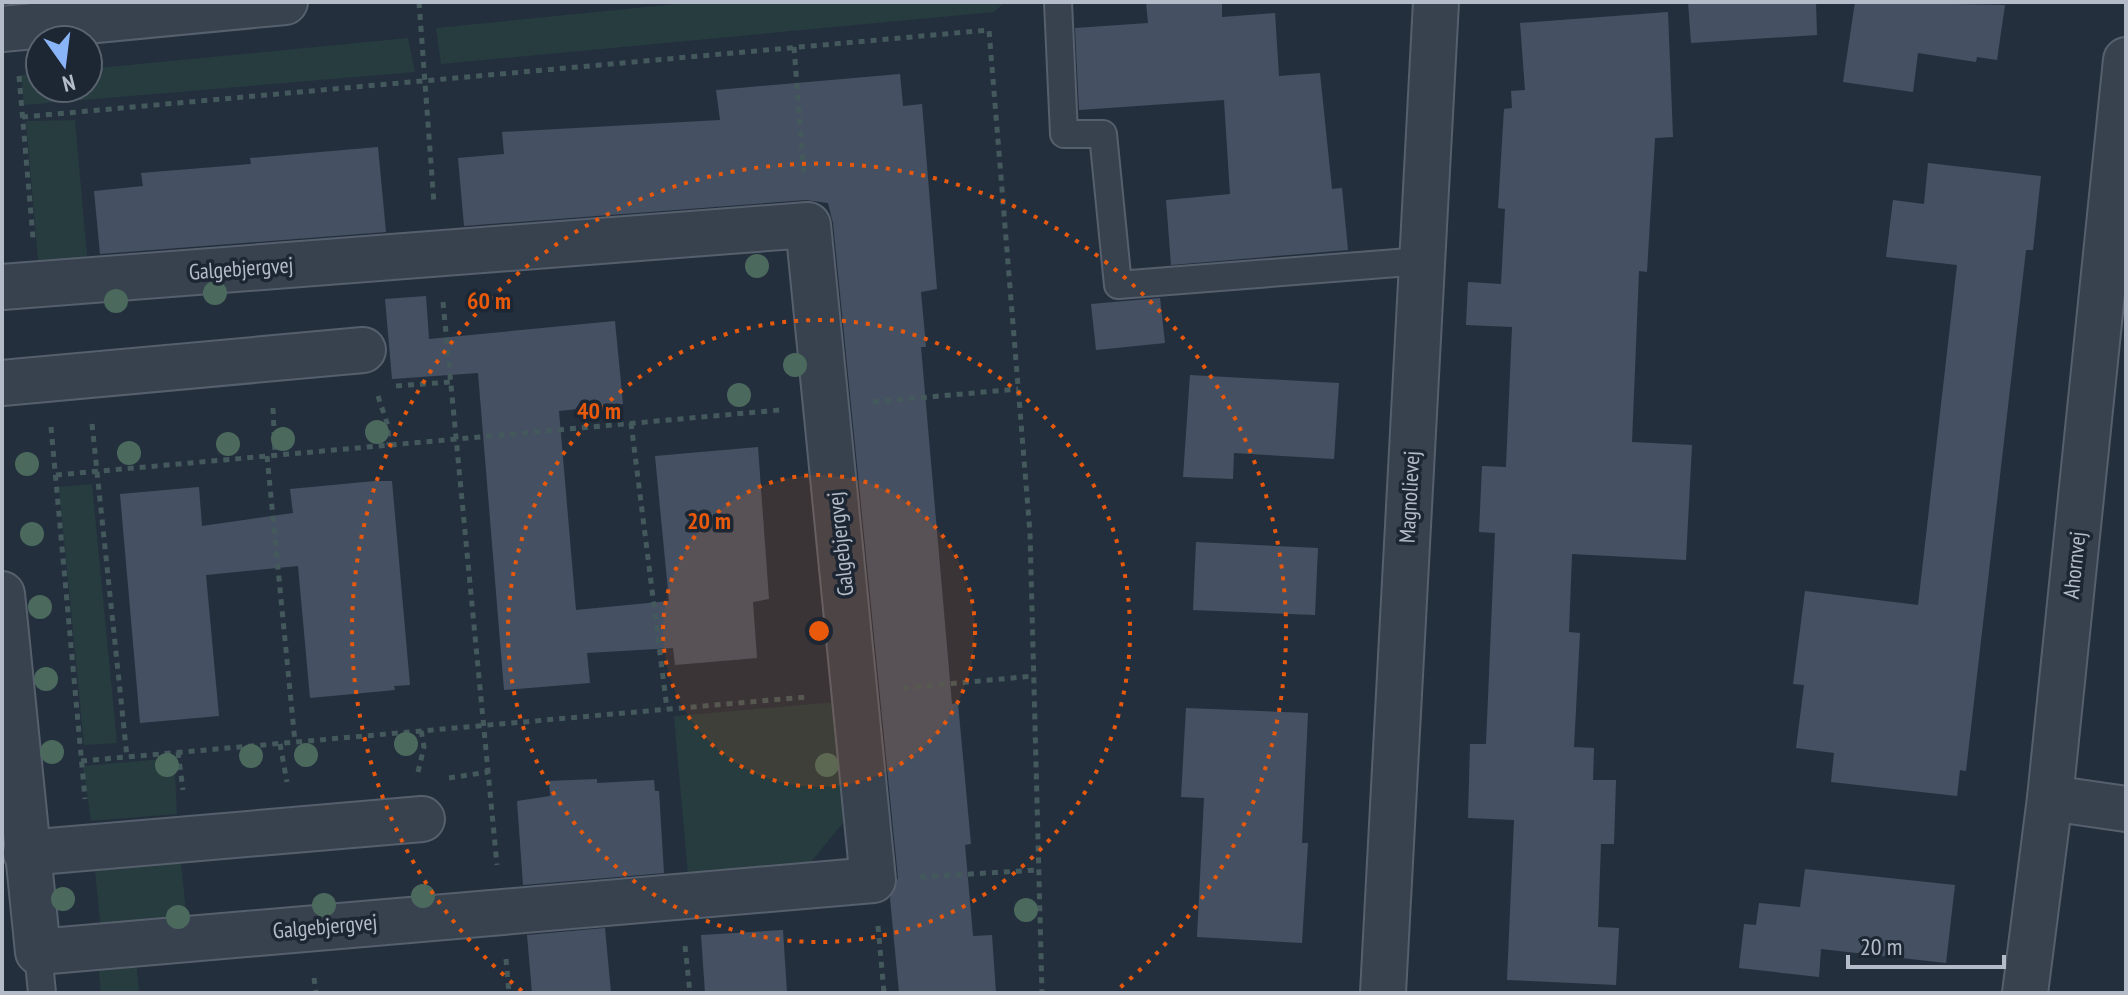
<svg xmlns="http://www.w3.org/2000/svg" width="2128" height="995" font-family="'PT Sans Narrow',sans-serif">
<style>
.green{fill:#263c3f}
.building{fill:#455162}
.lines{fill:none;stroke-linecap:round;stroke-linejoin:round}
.lane-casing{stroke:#565f6c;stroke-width:30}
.street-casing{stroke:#565f6c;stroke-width:48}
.path{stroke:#44595c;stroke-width:5;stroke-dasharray:6 6;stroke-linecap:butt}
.lane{stroke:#38414e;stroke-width:26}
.street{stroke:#38414e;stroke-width:44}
.tree{fill:#4b6a5d}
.ring{fill:none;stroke:#e8590c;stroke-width:4;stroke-dasharray:4 8}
.labels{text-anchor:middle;stroke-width:7;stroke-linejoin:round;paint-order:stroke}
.street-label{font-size:22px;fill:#b4bcc9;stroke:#1d2633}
.centre{fill:#e8590c;stroke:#1d2633;stroke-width:4}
.ring-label{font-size:24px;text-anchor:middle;font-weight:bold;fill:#e8590c;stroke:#1d2633;stroke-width:7;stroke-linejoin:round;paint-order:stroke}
</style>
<rect width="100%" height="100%" fill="#242f3e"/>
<g class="green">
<polygon points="697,2 1005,2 994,12 441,64 436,28"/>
<polygon points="408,38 415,72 24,105 21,75 40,73 40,88 88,88 88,69"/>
<polygon points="75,120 88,267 39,270 26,121"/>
<polygon points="92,484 117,743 84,745 59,487"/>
<polygon points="836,702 847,818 807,867 688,876 674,716"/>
<polygon points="174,758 177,814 91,821 83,766"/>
<polygon points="181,862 187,922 101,931 95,871"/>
<polygon points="136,959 139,993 101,993 98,962"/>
</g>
<g class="building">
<polygon points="1146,2 1222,2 1222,17 1275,13 1279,76 1320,73 1332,189 1342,188 1348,250 1171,265 1166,200 1230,194 1224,100 1079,110 1075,28 1148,23"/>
<polygon points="1688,2 1816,2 1817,35 1691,43"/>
<polygon points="1855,2 2005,5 1997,60 1977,57 1976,62 1918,53 1913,92 1843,82"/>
<polygon points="1668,12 1673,137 1655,138 1647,272 1639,271 1632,442 1692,445 1686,560 1572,554 1569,632 1580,633 1574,747 1594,748 1593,780 1616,780 1614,844 1601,844 1598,927 1619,928 1616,985 1507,980 1514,820 1468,818 1470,744 1486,744 1495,533 1479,532 1482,466 1506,467 1512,327 1466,325 1468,282 1501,284 1505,209 1498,208 1504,109 1512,108 1511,91 1525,90 1520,23"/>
<polygon points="900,74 903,106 922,104 937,289 921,292 926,347 921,347 952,704 958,703 971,844 965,845 973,936 992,935 996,993 899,993 890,898 898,878 833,223 828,203 806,200 464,226 458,158 504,154 502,132 720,120 716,90"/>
<polygon points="378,147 386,232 100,254 94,191 143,186 141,173 251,164 250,158"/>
<polygon points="1928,163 2041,176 2033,250 2026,250 1966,771 1960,770 1957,796 1831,782 1834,753 1796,748 1804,685 1793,684 1805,591 1918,605 1957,265 1886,257 1893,200 1924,204"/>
<polygon points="426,296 429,339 615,321 623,404 559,411 576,610 669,601 655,456 758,447 769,599 753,602 757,658 675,665 673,648 587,653 590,683 504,690 478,373 392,379 385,299"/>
<polygon points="1160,298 1165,343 1096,350 1091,304"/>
<polygon points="1190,375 1339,383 1334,459 1234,453 1233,479 1183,477"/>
<polygon points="375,481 392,481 410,685 394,686 395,690 310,698 298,566 206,575 219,716 140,723 120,494 199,487 202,526 293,513 290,489"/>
<polygon points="1196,542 1318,548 1315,615 1193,610"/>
<polygon points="1186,708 1308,713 1302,843 1308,843 1302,943 1197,937 1204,798 1181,797"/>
<polygon points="597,779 597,783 654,780 655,791 659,791 664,873 523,885 517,801 550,796 549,781"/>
<polygon points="1805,869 1955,885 1946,963 1821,949 1819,977 1739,968 1744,924 1756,925 1759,903 1800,907"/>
<polygon points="605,928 611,993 532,993 527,935"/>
<polygon points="783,930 787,993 705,993 701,935"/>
</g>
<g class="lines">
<defs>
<g id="lane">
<polyline points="1058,2 1064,134 1103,134 1118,285 1422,261"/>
<polyline points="38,952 42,993"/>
</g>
<g id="street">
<polyline points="2,29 285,2"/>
<polyline points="2,287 808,225 873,880 38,952 2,594"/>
<polyline points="2,383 363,350"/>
<polyline points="2050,798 2126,809"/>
<polyline points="26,853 422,819"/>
<polyline points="1383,993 1436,2"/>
<polyline points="2025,993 2050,798 2126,60"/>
</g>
</defs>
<use href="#lane" class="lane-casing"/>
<use href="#street" class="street-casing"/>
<g class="path">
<polyline points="419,2 434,204"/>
<polyline points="794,47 804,177"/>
<polyline points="19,76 33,238"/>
<polyline points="22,117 989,30 1030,533 1042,993"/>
<polyline points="443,302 497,865"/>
<polyline points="396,386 450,382"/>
<polyline points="378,396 388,426 389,445"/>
<polyline points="873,402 1018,389"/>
<polyline points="273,408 275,455"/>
<polyline points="631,423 667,709"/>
<polyline points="92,424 127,757"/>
<polyline points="51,427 85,799"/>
<polyline points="267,456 295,742"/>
<polyline points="56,475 780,410"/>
<polyline points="903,688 1034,676"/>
<polyline points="280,744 287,782"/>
<polyline points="178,752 183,790"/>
<polyline points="81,761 806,697"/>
<polyline points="418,772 424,747 421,730"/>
<polyline points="449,778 488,772"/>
<polyline points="920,877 1037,870"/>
<polyline points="878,926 884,993"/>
<polyline points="685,946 690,993"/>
<polyline points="506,959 509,993"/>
<polyline points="314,978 316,993"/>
</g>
<use href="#lane" class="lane"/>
<use href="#street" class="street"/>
</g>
<g class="tree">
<circle cx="757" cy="266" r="12"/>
<circle cx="215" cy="293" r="12"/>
<circle cx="116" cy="301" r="12"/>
<circle cx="795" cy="365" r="12"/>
<circle cx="739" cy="395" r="12"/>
<circle cx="377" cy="432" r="12"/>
<circle cx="283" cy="439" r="12"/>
<circle cx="228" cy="444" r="12"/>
<circle cx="129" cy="453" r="12"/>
<circle cx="27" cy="464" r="12"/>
<circle cx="32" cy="534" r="12"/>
<circle cx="40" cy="607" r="12"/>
<circle cx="46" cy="679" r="12"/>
<circle cx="406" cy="744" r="12"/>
<circle cx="52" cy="752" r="12"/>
<circle cx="306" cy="755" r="12"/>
<circle cx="251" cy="756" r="12"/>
<circle cx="167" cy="765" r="12"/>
<circle cx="827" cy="765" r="12"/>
<circle cx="423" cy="896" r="12"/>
<circle cx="63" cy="899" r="12"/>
<circle cx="324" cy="905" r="12"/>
<circle cx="1026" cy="910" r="12"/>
<circle cx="178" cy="917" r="12"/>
</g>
<circle cx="819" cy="631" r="156" fill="#e8590c" fill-opacity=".12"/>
<g class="ring">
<circle cx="819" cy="631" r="156"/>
<circle cx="819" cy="631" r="311"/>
<path d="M522 991A467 467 0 1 1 1116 991"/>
</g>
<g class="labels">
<g class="street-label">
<text transform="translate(241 268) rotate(-4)" y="8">Galgebjergvej</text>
<text transform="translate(1409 497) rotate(-87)" y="8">Magnolievej</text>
<text transform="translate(840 544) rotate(-96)" y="8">Galgebjergvej</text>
<text transform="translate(2074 565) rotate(-84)" y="8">Ahornvej</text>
<text transform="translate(325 926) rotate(-5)" y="8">Galgebjergvej</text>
</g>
</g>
<circle cx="819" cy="631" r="12" class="centre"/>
<g class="ring-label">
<text x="489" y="309">60 m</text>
<text x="599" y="419">40 m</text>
<text x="709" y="529">20 m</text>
</g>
<rect width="2128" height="995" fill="none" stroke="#b4bcc9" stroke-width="8"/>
<g transform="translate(64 64) rotate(166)"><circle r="38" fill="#1d2633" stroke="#59626f" stroke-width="2"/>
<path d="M0-6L14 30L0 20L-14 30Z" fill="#8ab4f8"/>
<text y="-12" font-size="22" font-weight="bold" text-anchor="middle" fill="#b4bcc9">N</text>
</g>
<path d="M1848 955v12h156v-12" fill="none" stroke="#b4bcc9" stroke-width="4"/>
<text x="1860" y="955" font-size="24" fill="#b4bcc9" stroke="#1d2633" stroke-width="6" paint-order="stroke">20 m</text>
</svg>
